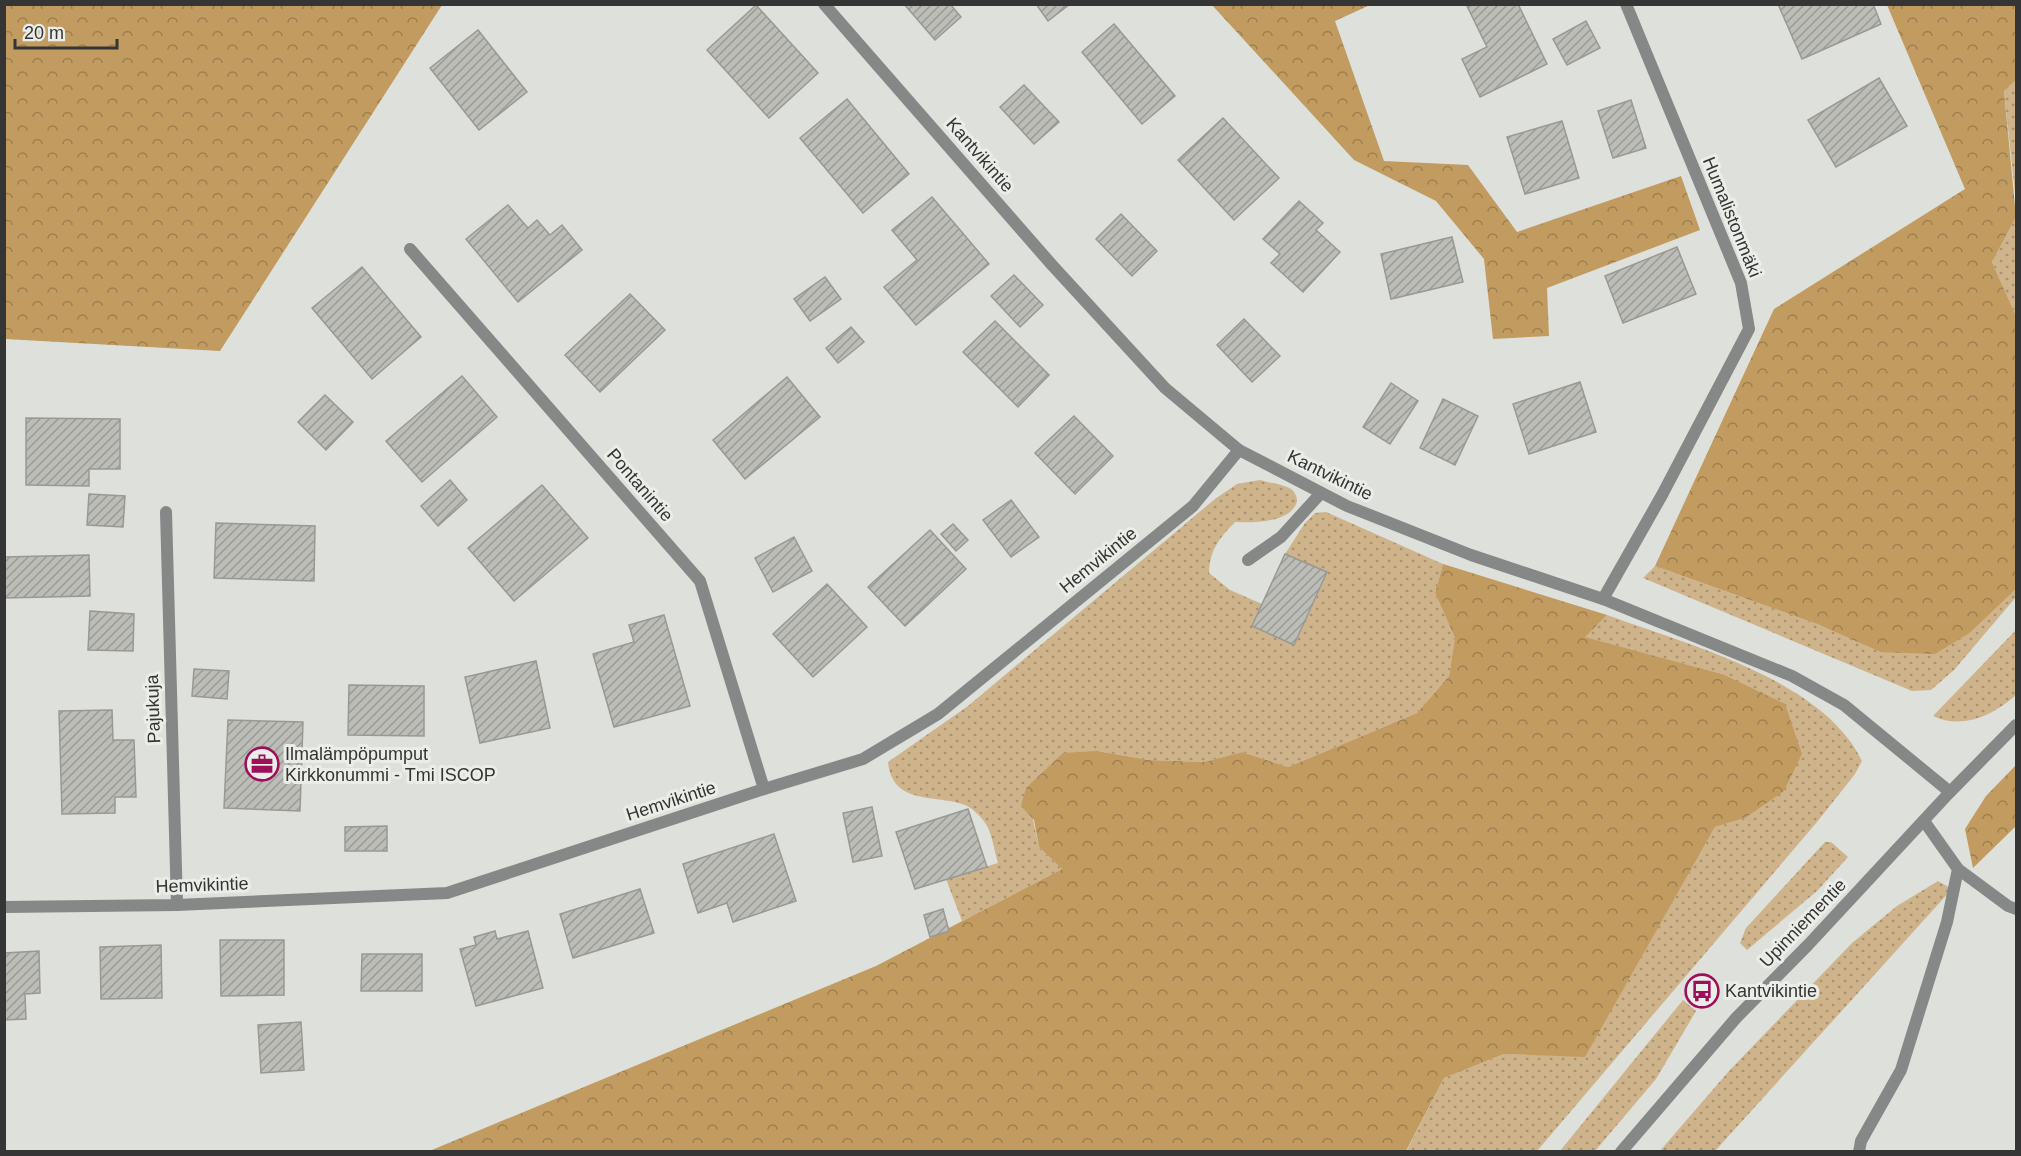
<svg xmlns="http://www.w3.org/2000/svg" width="2021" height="1156" font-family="Arial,sans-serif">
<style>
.grass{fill:url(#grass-dots)}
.forest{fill:url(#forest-crowns)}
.building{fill:url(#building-hatch);stroke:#999994;stroke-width:1.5}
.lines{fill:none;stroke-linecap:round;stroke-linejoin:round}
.service{stroke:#868887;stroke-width:12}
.minor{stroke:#868887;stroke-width:12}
.tertiary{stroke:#868887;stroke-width:12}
.labels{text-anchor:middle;stroke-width:6;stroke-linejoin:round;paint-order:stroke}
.street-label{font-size:18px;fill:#343534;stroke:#eaede8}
.poi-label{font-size:18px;fill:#343534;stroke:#eaede8;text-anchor:start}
</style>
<defs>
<pattern id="grass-dots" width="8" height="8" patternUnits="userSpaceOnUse" patternTransform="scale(1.5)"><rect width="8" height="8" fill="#cfb38a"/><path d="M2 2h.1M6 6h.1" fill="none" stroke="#a99272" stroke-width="1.8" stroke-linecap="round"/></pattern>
<pattern id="forest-crowns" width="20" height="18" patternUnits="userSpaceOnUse" patternTransform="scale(1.5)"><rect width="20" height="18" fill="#c19b5f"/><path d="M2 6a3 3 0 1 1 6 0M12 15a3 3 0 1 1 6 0" fill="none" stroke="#9e7f4f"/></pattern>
<pattern id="building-hatch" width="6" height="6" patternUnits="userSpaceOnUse" patternTransform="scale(1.5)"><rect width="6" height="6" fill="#bdbdb8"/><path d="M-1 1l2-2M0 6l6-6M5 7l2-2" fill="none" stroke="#9a9a96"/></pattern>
</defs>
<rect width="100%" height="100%" fill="#dde0db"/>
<g class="grass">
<polygon points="2016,80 2016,202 2004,91"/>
<polygon points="2016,217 2016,316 1992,262"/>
<path d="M1260,480C1269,483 1283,484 1291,489C1295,492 1297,497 1297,501C1292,523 1252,523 1235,522C1219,539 1210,549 1209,573L1230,590L1262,604L1295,644L1327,573L1285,554L1305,523L1315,513L1326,512L1443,564L1435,593L1455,638L1449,676L1417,713L1288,767L1242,752L1206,762L1149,760L1097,751L1042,774L1026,788L1039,847L1062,869L962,921L946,879L998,863C994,850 992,830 983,820C979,815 971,807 965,805C937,794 892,806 888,762L968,706L1215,499L1237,484Z"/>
<polygon points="1655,566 1817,624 1880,652 1971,632 2016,589 2016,597 1954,670 1931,690 1912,691 1643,578"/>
<path d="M1607,615C1686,644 1823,679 1862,761L1855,774L1817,822L1537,1151L1406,1152L1444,1078L1504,1054L1585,1056L1715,827L1745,818L1722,674L1584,637Z"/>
<path d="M2016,630V695C1994,715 1962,730 1933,716Z"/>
<polygon points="1825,842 1831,842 1848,857 1817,891 1747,950 1740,943 1746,928"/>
<polygon points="1938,881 1952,889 1715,1151 1659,1152 1729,1071 1852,943 1897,906"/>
<polygon points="1683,1000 1696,1011 1656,1079 1595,1151 1560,1151"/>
</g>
<g class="forest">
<polygon points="4,5 5,4 442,5 220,351 5,339"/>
<polygon points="1212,5 1370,5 1335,21 1384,161 1468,165 1517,232 1681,176 1700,230 1547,288 1549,336 1493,339 1484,259 1436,201 1354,160"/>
<polygon points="1887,5 2016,5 2016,80 2004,91 2016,217 1992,262 2016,316 2016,589 1971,632 1935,654 1880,652 1817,624 1655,566 1774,309 1965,189"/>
<polygon points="1443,564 1607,615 1585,637 1722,674 1785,704 1802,754 1784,791 1745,818 1715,827 1585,1057 1504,1054 1444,1078 1406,1151 427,1152 876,966 1062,869 1039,847 1034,820 1021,806 1026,788 1063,753 1097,751 1149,760 1205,762 1242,752 1288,767 1417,713 1449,676 1455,638 1435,593"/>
<polygon points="2016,765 2016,826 1973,868 1965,829 1986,796"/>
</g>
<g class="building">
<polygon points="904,4 950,4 961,17 935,40"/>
<polygon points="1036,4 1070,4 1048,21"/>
<polygon points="1466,4 1518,4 1547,64 1480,97 1462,59 1487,47"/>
<polygon points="1778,4 1873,4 1881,24 1802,59"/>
<polygon points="756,5 818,73 769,118 707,50"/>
<polygon points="1586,21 1600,48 1567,65 1553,39"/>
<polygon points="1114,24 1175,96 1142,124 1082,52"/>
<polygon points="478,30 527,92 479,130 430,68"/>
<polygon points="1879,78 1907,126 1836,167 1808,120"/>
<polygon points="1024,85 1059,122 1034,144 1000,107"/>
<polygon points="847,99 909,174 863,213 800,138"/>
<polygon points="1631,100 1646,148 1613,158 1598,111"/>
<polygon points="1223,118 1279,178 1234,220 1178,160"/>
<polygon points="1562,121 1579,178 1525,194 1507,137"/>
<polygon points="932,197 989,264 916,325 884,287 917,260 892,230"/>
<polygon points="1299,201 1323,223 1316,230 1340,252 1303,292 1271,263 1280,254 1263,239"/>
<polygon points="508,205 528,228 537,220 550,235 562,225 582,250 518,302 466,239"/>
<polygon points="1121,214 1157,251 1132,276 1096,239"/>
<polygon points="1452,237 1463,282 1391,299 1381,254"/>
<polygon points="1677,247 1696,294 1623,323 1605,276"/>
<polygon points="362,267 421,337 372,379 312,308"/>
<polygon points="1014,275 1043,305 1020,327 991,296"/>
<polygon points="825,277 841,299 810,321 794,299"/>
<polygon points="630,294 665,330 600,392 565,355"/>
<polygon points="1244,319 1280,356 1252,382 1217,345"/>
<polygon points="995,321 1049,375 1018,407 963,352"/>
<polygon points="851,327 864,342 838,363 826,348"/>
<polygon points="462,376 497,417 422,482 386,441"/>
<polygon points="787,377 820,417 745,479 713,440"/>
<polygon points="1580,382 1596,432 1529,454 1513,404"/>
<polygon points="1391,383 1418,401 1390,444 1363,427"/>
<polygon points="325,395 353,422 326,450 298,422"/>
<polygon points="1443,399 1478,416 1455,465 1420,448"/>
<polygon points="1074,416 1113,456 1075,494 1035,453"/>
<polygon points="26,418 120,419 120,469 89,469 89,486 26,485"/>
<polygon points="450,480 467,500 438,526 421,506"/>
<polygon points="542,485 588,538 514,601 468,548"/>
<polygon points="89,494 125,496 123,527 87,525"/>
<polygon points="1011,500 1039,537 1011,557 983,520"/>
<polygon points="216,523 315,526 314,581 214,578"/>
<polygon points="953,524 968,540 956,551 941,534"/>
<polygon points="930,530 966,569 905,626 868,587"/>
<polygon points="794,537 812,571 773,592 755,558"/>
<polygon points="1285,554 1327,572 1294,645 1252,626"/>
<polygon points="89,555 90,596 4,598 4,557"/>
<polygon points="827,584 867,627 813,677 773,634"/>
<polygon points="90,611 134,614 133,651 88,650"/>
<polygon points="664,615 690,706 614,727 593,654 634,642 629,625"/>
<polygon points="536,661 550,728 480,743 465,677"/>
<polygon points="194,669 229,671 227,699 192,696"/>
<polygon points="349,685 424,686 424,736 348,735"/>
<polygon points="112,710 113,740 134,740 136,797 115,797 115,813 62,814 59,711"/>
<polygon points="228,720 303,722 300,811 224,808"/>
<polygon points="872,807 882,856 853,862 843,813"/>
<polygon points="968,809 987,867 915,889 896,832"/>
<polygon points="387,826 387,851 345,851 345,827"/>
<polygon points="774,834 796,901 733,922 727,903 698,913 683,864"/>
<polygon points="640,889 654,933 573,958 560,914"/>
<polygon points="943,909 949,931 930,937 924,915"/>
<polygon points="495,931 497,939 528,931 543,988 476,1006 460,949 476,945 474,937"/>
<polygon points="220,940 284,940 284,995 221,996"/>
<polygon points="161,945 162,998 101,999 100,947"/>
<polygon points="39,951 40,993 25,994 26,1019 4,1020 4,953"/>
<polygon points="362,954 422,954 422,991 361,991"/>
<polygon points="301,1022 304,1070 261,1073 258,1025"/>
</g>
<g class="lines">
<g class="service">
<polyline points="1248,560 1281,537 1321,493"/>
<polyline points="1958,869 2008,906 2016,909"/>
<polyline points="1859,1152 1861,1141 1901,1070 1947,922 1958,869 1924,821"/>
</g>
<g class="minor">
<polyline points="824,4 1052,265 1165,388 1239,450 1347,506 1471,555 1603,599 1792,676 1844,705 1950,792"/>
<polyline points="410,249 700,581 764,789"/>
<polyline points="166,512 177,905"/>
<polyline points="1603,599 1662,495 1749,329 1741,283 1626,4"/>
<polyline points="4,907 177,905 447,893 764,789 863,759 938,714 1193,506 1239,450"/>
</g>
<polyline class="tertiary" points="1621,1152 1736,1018 1808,945 1950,792 2016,725"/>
</g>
<defs>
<symbol id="office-ring" viewBox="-11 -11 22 22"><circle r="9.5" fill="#eaede8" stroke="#9e0f5a" stroke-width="1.5"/><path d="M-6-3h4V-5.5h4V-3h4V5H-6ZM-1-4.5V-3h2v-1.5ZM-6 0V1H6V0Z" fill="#9e0f5a"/></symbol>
<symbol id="bus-ring" viewBox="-11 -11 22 22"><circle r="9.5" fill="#eaede8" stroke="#9e0f5a" stroke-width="1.5"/><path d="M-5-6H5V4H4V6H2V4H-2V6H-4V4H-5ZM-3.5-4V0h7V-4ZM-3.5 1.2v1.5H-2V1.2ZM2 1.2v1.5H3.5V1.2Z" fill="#9e0f5a"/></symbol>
</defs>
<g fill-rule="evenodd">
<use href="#office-ring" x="243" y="745" width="38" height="38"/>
<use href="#bus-ring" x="1683" y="972" width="38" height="38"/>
</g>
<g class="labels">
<g class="street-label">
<text transform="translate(980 155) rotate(49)" y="6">Kantvikintie</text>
<text transform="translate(1732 217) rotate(68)" y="6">Humalistonmäki</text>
<text transform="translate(1330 475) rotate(26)" y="6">Kantvikintie</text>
<text transform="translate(640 485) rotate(49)" y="6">Pontanintie</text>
<text transform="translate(1098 560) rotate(-39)" y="6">Hemvikintie</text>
<text transform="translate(153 709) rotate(-92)" y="6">Pajukuja</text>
<text transform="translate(671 801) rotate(-18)" y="6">Hemvikintie</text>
<text transform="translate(202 885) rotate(-2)" y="6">Hemvikintie</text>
<text transform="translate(1803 923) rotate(-46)" y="6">Upinniementie</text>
</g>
<g class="poi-label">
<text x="285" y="760">Ilmalämpöpumput<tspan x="285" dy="21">Kirkkonummi - Tmi ISCOP</tspan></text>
<text x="1725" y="997">Kantvikintie</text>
</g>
</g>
<rect width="2021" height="1156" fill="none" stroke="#343534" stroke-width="12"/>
<path d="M15 39v9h102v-9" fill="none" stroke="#343534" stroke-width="3"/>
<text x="24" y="39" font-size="18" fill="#343534" stroke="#eaede8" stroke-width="4.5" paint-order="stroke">20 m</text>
</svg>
